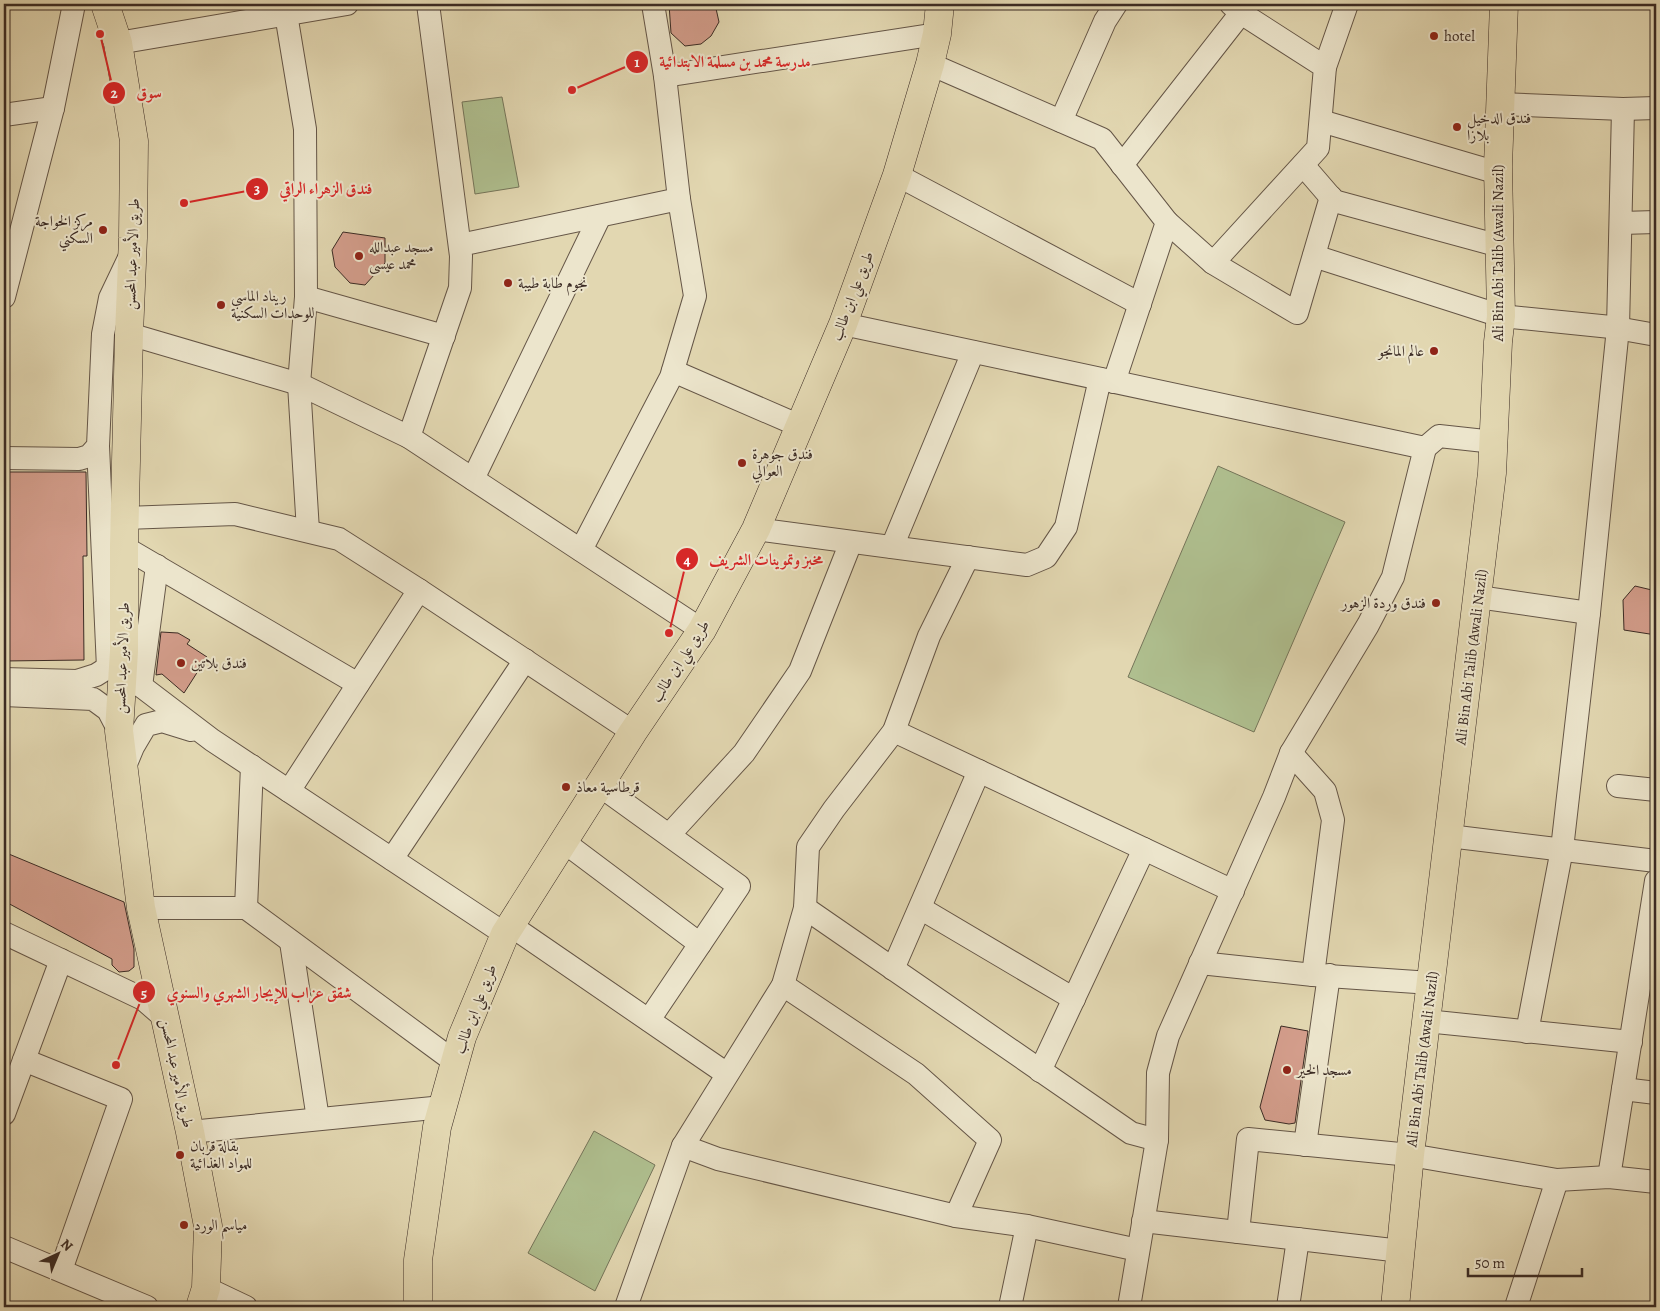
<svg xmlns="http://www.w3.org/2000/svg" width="1660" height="1311" font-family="Alegreya,Amiri,serif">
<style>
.green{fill:#afbf8f;stroke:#75755a}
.building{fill:#d39d8b;stroke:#3b2b24}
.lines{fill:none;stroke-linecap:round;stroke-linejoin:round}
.minor-casing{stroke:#655647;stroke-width:24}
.major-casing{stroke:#3b2b24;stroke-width:29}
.minor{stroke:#ece5cc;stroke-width:22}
.major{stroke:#e2d7b1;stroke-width:28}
.poi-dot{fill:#8f2418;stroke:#ece5cc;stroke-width:2}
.labels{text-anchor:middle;stroke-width:4;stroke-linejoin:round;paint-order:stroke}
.poi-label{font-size:15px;fill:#3b2b24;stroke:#ece5cc;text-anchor:start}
.street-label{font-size:15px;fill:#3b2b24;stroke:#ece5cc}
.leader{fill:none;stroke:#d62828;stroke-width:2}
.callout-dot{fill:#d62828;stroke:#ece5cc;stroke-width:2}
.mark-label{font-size:15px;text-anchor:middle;font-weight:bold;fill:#fff}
.callout-label{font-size:16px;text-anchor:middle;font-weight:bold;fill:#d62828;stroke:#ece5cc;stroke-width:4;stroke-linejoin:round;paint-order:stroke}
</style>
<rect width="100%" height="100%" fill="#e2d7b1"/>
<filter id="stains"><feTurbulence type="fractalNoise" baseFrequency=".004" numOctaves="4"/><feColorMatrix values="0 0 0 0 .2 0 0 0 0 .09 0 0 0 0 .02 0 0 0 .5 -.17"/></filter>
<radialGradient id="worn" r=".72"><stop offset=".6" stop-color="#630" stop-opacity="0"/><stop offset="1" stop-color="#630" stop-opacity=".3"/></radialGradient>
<g class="green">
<polygon points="502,97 519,187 475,194 462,102"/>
<polygon points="1218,466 1345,522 1254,732 1128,677"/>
<polygon points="594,1131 655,1165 595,1291 528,1253"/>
</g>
<g class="building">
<polygon points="669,4 715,4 719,22 711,36 701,44 685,46 671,33"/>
<polygon points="343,232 385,238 385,263 365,285 350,283 335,267 332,250"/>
<polygon points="7,472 86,472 87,556 83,556 84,660 4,661 4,577 7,577"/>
<polygon points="1635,586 1656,591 1656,635 1624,630 1623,600"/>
<polygon points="161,632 178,633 190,640 187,644 207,657 184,693 162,674 156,675"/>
<polygon points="4,852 124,902 134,949 134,967 129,971 119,972 112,965 112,959 4,901"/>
<polygon points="1281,1026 1308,1031 1295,1123 1289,1124 1265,1120 1260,1107"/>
</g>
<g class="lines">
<defs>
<g id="minor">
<polyline points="286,14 305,129 306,297 299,384 308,531"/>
<polyline points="118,43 347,4"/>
<polyline points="930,64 1102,139 1167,222 1114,382"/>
<polyline points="1325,67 1347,4"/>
<polyline points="665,76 937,34"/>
<polyline points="1500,104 1623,109 1656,108"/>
<polyline points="4,115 53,108"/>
<polyline points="1061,121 1105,21 1116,4"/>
<polyline points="1321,121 1498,173"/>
<polyline points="1122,165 1248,4"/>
<polyline points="1303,165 1334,201 1500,246"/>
<polyline points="897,175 1140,304"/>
<polyline points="1167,222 1213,263 1297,313 1331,197"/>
<polyline points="1621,223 1656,222"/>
<polyline points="460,245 679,199"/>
<polyline points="1314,256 1501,316 1611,327 1656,335"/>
<polyline points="1213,263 1318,148 1325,67 1241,13 1231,4"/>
<polyline points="4,297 53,108 74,4"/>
<polyline points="306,297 444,336"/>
<polyline points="843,324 1425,448 1439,436 1494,442"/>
<polyline points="129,334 299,384 409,437 702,630"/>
<polyline points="673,371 800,426"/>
<polyline points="409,437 460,288 461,256 428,4"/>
<polyline points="98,446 108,668"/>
<polyline points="4,458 79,459 89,456 98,446 103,334 110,298 130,256"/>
<polyline points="473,479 600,216"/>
<polyline points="125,518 235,514 339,539 419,590 633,732"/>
<polyline points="756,529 1027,565 1046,557 1066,527 1100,379"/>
<polyline points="124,547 358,684"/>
<polyline points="892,547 973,352"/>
<polyline points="581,550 671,377 695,296 679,199 665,76 653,4"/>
<polyline points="1478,597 1589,613"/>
<polyline points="124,651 141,686 212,740 505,934"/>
<polyline points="4,679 77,681 96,675 120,660"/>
<polyline points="141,686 157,566"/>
<polyline points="4,695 93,699 108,710 119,731"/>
<polyline points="894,731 1233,891"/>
<polyline points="1291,753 1325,791 1333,820 1313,975"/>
<polyline points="123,771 133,747 146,725 162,721 191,730"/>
<polyline points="599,785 739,886 649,1020"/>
<polyline points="1618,786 1656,790"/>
<polyline points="289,791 419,590"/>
<polyline points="669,835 744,753 800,671 851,542"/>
<polyline points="1449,836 1656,861"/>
<polyline points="564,842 700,944"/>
<polyline points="392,859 525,660"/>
<polyline points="141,908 246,908 455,1062"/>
<polyline points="246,908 252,766"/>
<polyline points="805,908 1131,1133 1157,1140"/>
<polyline points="920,908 1074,999"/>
<polyline points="510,925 727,1074"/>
<polyline points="4,933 143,999 165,1018"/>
<polyline points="291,942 318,1119"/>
<polyline points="1200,963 1313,975 1431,983"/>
<polyline points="893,969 979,771"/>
<polyline points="783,985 916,1074 990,1140 956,1216"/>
<polyline points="1426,1021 1631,1042"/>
<polyline points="1527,1032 1562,849 1589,613 1618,328 1623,109"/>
<polyline points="24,1060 121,1099 61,1270"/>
<polyline points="1040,1071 1144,849"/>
<polyline points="1623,1089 1656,1093"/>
<polyline points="4,1114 61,960"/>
<polyline points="190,1132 443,1107"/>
<polyline points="1305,1145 1329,975"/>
<polyline points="683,1146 718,1159 956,1216 1027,1226 1138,1250"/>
<polyline points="1609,1177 1656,881"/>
<polyline points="1143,1221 1401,1251"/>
<polyline points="1238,1232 1248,1139 1410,1155 1557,1180 1609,1177 1656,1182"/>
<polyline points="4,1247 147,1307"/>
<polyline points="206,1288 246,1307"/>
<polyline points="626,1307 683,1146 783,985 805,908 808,847 834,809 894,731 929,636 968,557"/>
<polyline points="1010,1307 1027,1226"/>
<polyline points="1129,1307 1157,1140 1158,1073 1168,1036 1274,797 1291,753 1368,625 1393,577 1425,448"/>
<polyline points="1288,1307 1298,1239"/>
<polyline points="1516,1307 1557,1180"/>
</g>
<g id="major">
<polyline points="105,4 118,43 134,141 133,238 129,334 124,547 124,651 119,731 141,908 190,1132 208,1226 206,1288 200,1307"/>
<polyline points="418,1307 418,1260 437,1127 462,1037 505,934 633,732 702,630 756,529 843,324 897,175 930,64 937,34 940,4"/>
<polyline points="1395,1307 1410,1155 1492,473 1498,342 1501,316 1498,166 1504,4"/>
</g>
</defs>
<use href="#minor" class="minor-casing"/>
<use href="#major" class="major-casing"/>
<use href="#minor" class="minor"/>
<use href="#major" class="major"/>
</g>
<g class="poi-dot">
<circle cx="1434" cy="36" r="5"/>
<circle cx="1457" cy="127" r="5"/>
<circle cx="103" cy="230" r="5"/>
<circle cx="359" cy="256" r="5"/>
<circle cx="508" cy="283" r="5"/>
<circle cx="221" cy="305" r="5"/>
<circle cx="1434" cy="351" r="5"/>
<circle cx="742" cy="463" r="5"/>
<circle cx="1436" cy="603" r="5"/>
<circle cx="181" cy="663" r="5"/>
<circle cx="566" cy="787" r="5"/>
<circle cx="1287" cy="1070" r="5"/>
<circle cx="180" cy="1155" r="5"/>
<circle cx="184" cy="1225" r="5"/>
</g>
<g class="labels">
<g class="poi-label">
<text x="1444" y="41">hotel</text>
<text x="1467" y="123">فندق الدخيل<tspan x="1467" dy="17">بلازا</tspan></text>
<text x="93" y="226" text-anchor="end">مركز الخواجة<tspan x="93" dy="17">السكني</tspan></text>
<text x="369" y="252">مسجد عبدالله<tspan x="369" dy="17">محمد عيسى</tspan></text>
<text x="518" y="288">نجوم طابة طيبة</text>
<text x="231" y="301">ريناد الماسي<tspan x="231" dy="17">للوحدات السكنية</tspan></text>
<text x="1424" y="356" text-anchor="end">عالم المانجو</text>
<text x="752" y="459">فندق جوهرة<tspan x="752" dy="17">العوالي</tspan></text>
<text x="1426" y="608" text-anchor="end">فندق وردة الزهور</text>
<text x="191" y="668">فندق بلاتين</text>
<text x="576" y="792">قرطاسية معاذ</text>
<text x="1297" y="1075">مسجد الخير</text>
<text x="190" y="1151">بقالة قربان<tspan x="190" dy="17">للمواد الغذائية</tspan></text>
<text x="194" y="1230">مياسم الورد</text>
</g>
<g class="street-label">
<text transform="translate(1498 253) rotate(-90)" y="5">Ali Bin Abi Talib (Awali Nazil)</text>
<text transform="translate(132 254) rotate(-88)" y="5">طريق الأمير عبد المحسن</text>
<text transform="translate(852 296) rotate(-69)" y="5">طريق علي ابن طالب</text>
<text transform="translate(1471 657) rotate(-83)" y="5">Ali Bin Abi Talib (Awali Nazil)</text>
<text transform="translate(122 658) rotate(-88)" y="5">طريق الأمير عبد المحسن</text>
<text transform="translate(680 661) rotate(-57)" y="5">طريق علي ابن طالب</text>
<text transform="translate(475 1009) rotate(-69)" y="5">طريق علي ابن طالب</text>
<text transform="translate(1422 1059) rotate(-83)" y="5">Ali Bin Abi Talib (Awali Nazil)</text>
<text transform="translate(177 1073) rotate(78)" y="5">طريق الأمير عبد المحسن</text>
</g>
</g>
<path class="leader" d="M572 90L637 62M100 34L114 93M184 203L257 189M669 633L687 559M116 1065L144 992"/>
<g class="callout-dot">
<circle cx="572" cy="90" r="5"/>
<circle cx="100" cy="34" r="5"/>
<circle cx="184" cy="203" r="5"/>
<circle cx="669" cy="633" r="5"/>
<circle cx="116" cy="1065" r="5"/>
<circle cx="637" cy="62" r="12"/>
<circle cx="114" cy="93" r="12"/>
<circle cx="257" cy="189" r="12"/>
<circle cx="687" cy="559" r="12"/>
<circle cx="144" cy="992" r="12"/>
</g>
<g class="mark-label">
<text x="637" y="67">1</text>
<text x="114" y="98">2</text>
<text x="257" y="194">3</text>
<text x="687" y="565">4</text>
<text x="144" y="998">5</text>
</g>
<g class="callout-label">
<text x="735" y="67">مدرسة محمد بن مسلمة الابتدائية</text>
<text x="149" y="98">سوق</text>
<text x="326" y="194">فندق الزهراء الراقي</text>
<text x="766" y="565">مخبز وتموينات الشريف</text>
<text x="259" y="998">شقق عزاب للإيجار الشهري والسنوي</text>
</g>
<rect width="1660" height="1311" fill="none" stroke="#e2d7b1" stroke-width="20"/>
<rect x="5" y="5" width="1650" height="1301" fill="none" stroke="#3b2b24" stroke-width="2.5"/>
<rect x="10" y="10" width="1640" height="1291" fill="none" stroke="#3b2b24"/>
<g transform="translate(58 1254) rotate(44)" stroke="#ece5cc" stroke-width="4" paint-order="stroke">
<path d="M0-4L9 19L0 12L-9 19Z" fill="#3b2b24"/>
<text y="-8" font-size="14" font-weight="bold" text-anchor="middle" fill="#3b2b24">N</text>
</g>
<path d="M1468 1268v8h114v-8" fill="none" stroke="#3b2b24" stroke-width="2.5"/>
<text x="1475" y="1268" font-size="15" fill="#3b2b24" stroke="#ece5cc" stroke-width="4" paint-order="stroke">50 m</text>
<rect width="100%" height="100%" filter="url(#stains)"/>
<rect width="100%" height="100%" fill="url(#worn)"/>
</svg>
